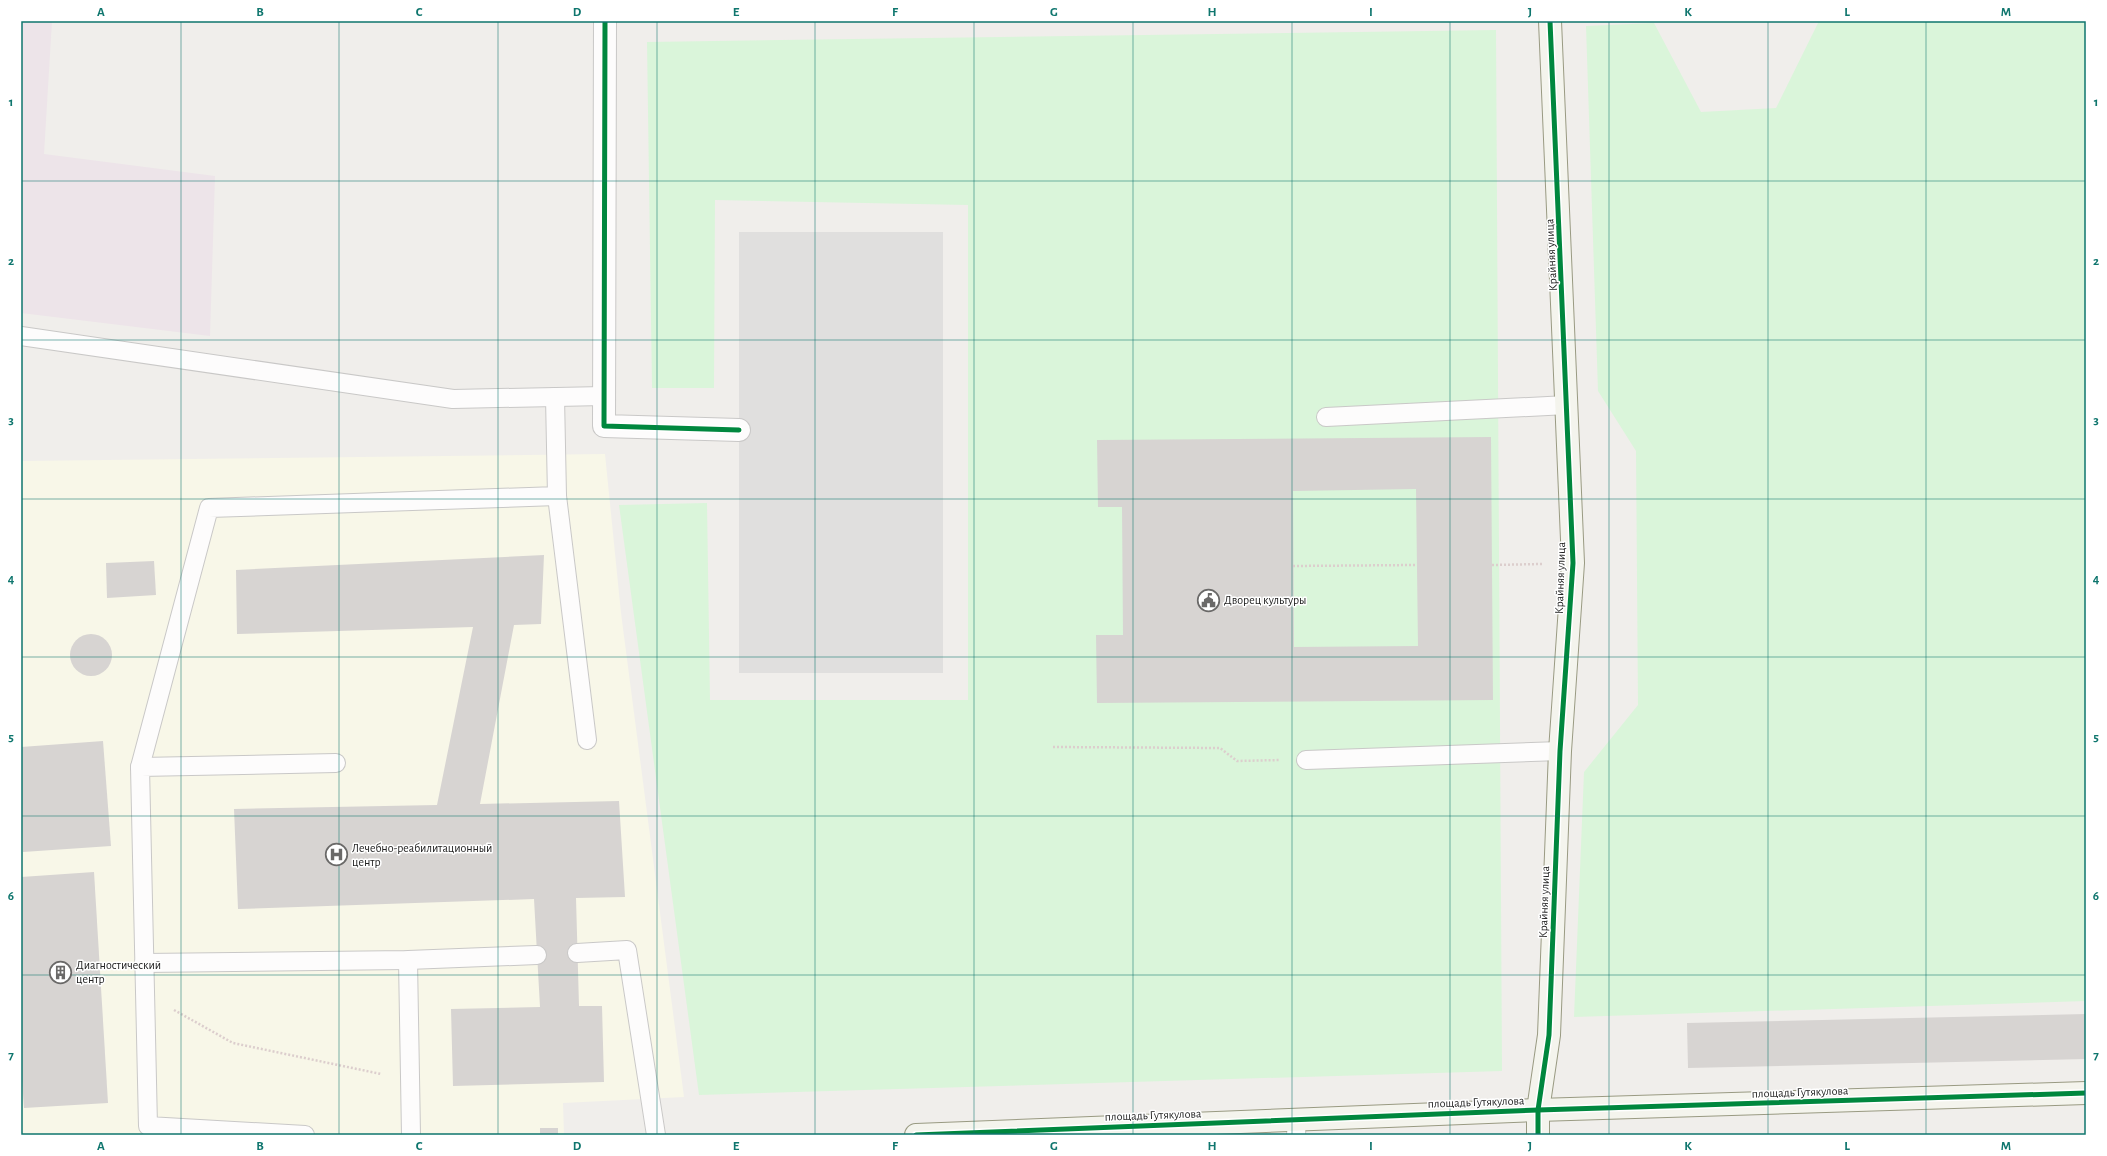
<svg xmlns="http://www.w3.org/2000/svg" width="2107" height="1156" font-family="'Alegreya Sans',sans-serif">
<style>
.industrial{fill:#ede4e9}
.education{fill:#f8f7e8}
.park{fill:#daf5da}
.parking{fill:#e0dfde}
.building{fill:#d7d4d2;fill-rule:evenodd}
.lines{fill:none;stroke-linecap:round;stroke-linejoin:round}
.lane-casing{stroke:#c9c8c7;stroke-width:20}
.street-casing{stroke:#c9c8c7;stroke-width:24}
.secondary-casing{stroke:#999a82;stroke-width:24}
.path{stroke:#dccecd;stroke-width:2.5;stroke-dasharray:2 2;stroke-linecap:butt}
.lane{stroke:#fdfcfc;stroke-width:18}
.street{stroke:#fdfcfc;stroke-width:22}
.secondary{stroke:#f4f4ed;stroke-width:22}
.cycleway-casing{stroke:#fff;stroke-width:8}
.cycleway{stroke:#00873e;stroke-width:5}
.grid{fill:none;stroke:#0f766e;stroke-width:1;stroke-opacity:0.55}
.labels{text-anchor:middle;stroke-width:3;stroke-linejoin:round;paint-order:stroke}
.street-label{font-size:12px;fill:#222;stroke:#fff}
.poi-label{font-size:12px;fill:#222;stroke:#fff;text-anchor:start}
.neatline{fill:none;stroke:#0f766e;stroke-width:1.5}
.grid-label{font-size:13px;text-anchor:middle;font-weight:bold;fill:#0f766e}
</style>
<rect width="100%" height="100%" fill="#f0eeeb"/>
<polygon class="industrial" points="21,21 52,21 44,154 215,176 210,336 21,313"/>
<polygon class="education" points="605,454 621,613 684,1097 563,1103 564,1135 21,1135 21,461"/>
<g class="park">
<polygon points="1819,21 2086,21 2086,1001 1574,1017 1584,772 1638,705 1636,451 1598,391 1586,26 1654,23 1701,112 1776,108"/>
<polygon points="1496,30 1502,1071 699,1095 619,505 707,503 710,700 968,700 968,205 715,200 714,388 652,388 647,42"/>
</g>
<rect class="parking" x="739" y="232" width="204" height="441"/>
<g class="building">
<path d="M1491,437L1493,700L1097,703L1096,635H1123L1122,507H1098L1097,440ZM1416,489L1418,646L1294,647L1293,491Z"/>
<polygon points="544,555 541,624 514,625 480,804 619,801 625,897 576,898 579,1006 602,1006 604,1082 453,1086 451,1009 540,1007 534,899 238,909 234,809 437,805 473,627 237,634 236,570"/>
<polygon points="154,561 156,595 107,598 106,563"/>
<circle cx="91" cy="655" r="21"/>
<polygon points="103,741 111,846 23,852 21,747"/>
<polygon points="94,872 108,1103 24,1108 21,1067 21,877"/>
<polygon points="2086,1014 2086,1059 1688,1068 1687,1023"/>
<rect x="540" y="1128" width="18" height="7"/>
</g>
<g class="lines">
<defs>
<g id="lane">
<polyline points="21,336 453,399 604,396"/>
<polyline points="1326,417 1567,405"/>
<polyline points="557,496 587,740"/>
<polyline points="1306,760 1560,751"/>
<polyline points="140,767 209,508 557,496 555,397"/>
<polyline points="577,953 627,950 656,1135"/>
<polyline points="408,960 411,1135"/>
<polyline points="144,963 408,960 537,955"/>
<polyline points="305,1135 148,1126 140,767 336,763"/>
<polyline points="1296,1135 1297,1119"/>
</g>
<polyline id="street" points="605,21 604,426 739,430"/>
<g id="secondary">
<polyline points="916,1135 1538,1110 2086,1093"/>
<polyline points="1538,1135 1538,1110 1549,1035 1560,751 1573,563 1550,21"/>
</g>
</defs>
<use href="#lane" class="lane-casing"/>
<use href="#street" class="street-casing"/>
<use href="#secondary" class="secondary-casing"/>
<g class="path">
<polyline points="1492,565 1542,564"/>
<polyline points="1293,566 1416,565"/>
<polyline points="1053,747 1220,748 1237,761 1280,760"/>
<polyline points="174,1010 233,1043 381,1074"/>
</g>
<use href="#lane" class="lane"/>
<use href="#street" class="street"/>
<use href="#secondary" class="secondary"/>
<defs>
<g id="cycleway">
<polyline points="605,21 604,426 739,430"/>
<polyline points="916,1135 1538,1110 2086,1093"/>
<polyline points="1538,1135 1538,1110 1549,1035 1560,751 1573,563 1550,21"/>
</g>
</defs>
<use href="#cycleway" class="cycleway-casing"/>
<use href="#cycleway" class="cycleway"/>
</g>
<path class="grid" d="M181,21V1135M339,21V1135M498,21V1135M657,21V1135M815,21V1135M974,21V1135M1133,21V1135M1292,21V1135M1450,21V1135M1609,21V1135M1768,21V1135M1926,21V1135M21,181H2086M21,340H2086M21,499H2086M21,657H2086M21,816H2086M21,975H2086"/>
<defs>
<symbol id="civic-ring" viewBox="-11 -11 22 22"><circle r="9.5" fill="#fff" stroke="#6a6968" stroke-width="1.5"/><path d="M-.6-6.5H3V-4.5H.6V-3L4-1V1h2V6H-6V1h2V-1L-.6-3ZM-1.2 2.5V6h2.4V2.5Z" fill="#6a6968"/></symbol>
<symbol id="hospital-ring" viewBox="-11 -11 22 22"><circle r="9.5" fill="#fff" stroke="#6a6968" stroke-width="1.5"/><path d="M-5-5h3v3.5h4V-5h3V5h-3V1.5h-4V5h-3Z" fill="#6a6968"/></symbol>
<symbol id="building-ring" viewBox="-11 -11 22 22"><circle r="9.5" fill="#fff" stroke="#6a6968" stroke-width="1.5"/><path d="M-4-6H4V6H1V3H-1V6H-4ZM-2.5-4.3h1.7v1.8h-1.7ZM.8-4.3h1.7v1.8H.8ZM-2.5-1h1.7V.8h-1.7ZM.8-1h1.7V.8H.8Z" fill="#6a6968"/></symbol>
</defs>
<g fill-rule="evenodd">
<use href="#civic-ring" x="1196" y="588" width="25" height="25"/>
<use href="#hospital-ring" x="324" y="842" width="25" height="25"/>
<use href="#building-ring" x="48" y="960" width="25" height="25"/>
</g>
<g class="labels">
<g class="street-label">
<text transform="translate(1551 255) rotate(-93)" y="4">Крайняя улица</text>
<text transform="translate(1560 578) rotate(-88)" y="4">Крайняя улица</text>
<text transform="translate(1544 902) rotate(-88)" y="4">Крайняя улица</text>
<text transform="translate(1800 1092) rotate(-2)" y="4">площадь Гутякулова</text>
<text transform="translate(1476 1102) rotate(-2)" y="4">площадь Гутякулова</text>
<text transform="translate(1153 1115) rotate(-2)" y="4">площадь Гутякулова</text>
</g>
<g class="poi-label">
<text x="1224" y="604">Дворец культуры</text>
<text x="352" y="852">Лечебно-реабилитационный<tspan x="352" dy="14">центр</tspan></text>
<text x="76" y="969">Диагностический<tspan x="76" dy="14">центр</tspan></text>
</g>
</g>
<rect width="2107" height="1156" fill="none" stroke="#ffffff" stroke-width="44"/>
<rect x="22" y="22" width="2063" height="1112" class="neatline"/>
<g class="grid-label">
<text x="101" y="16">A</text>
<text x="260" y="16">B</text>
<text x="419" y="16">C</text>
<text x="577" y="16">D</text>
<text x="736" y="16">E</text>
<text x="895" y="16">F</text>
<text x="1054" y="16">G</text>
<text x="1212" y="16">H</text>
<text x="1371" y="16">I</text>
<text x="1530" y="16">J</text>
<text x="1688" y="16">K</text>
<text x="1847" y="16">L</text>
<text x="2006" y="16">M</text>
<text x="11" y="106">1</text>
<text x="2096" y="106">1</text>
<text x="11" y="265">2</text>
<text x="2096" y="265">2</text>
<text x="11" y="424">3</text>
<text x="2096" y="424">3</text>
<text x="11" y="583">4</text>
<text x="2096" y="583">4</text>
<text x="11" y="741">5</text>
<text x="2096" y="741">5</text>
<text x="11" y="900">6</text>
<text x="2096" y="900">6</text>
<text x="11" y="1059">7</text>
<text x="2096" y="1059">7</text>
<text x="101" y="1150">A</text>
<text x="260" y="1150">B</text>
<text x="419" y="1150">C</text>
<text x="577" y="1150">D</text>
<text x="736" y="1150">E</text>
<text x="895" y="1150">F</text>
<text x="1054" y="1150">G</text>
<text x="1212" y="1150">H</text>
<text x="1371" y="1150">I</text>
<text x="1530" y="1150">J</text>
<text x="1688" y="1150">K</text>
<text x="1847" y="1150">L</text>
<text x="2006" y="1150">M</text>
</g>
</svg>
